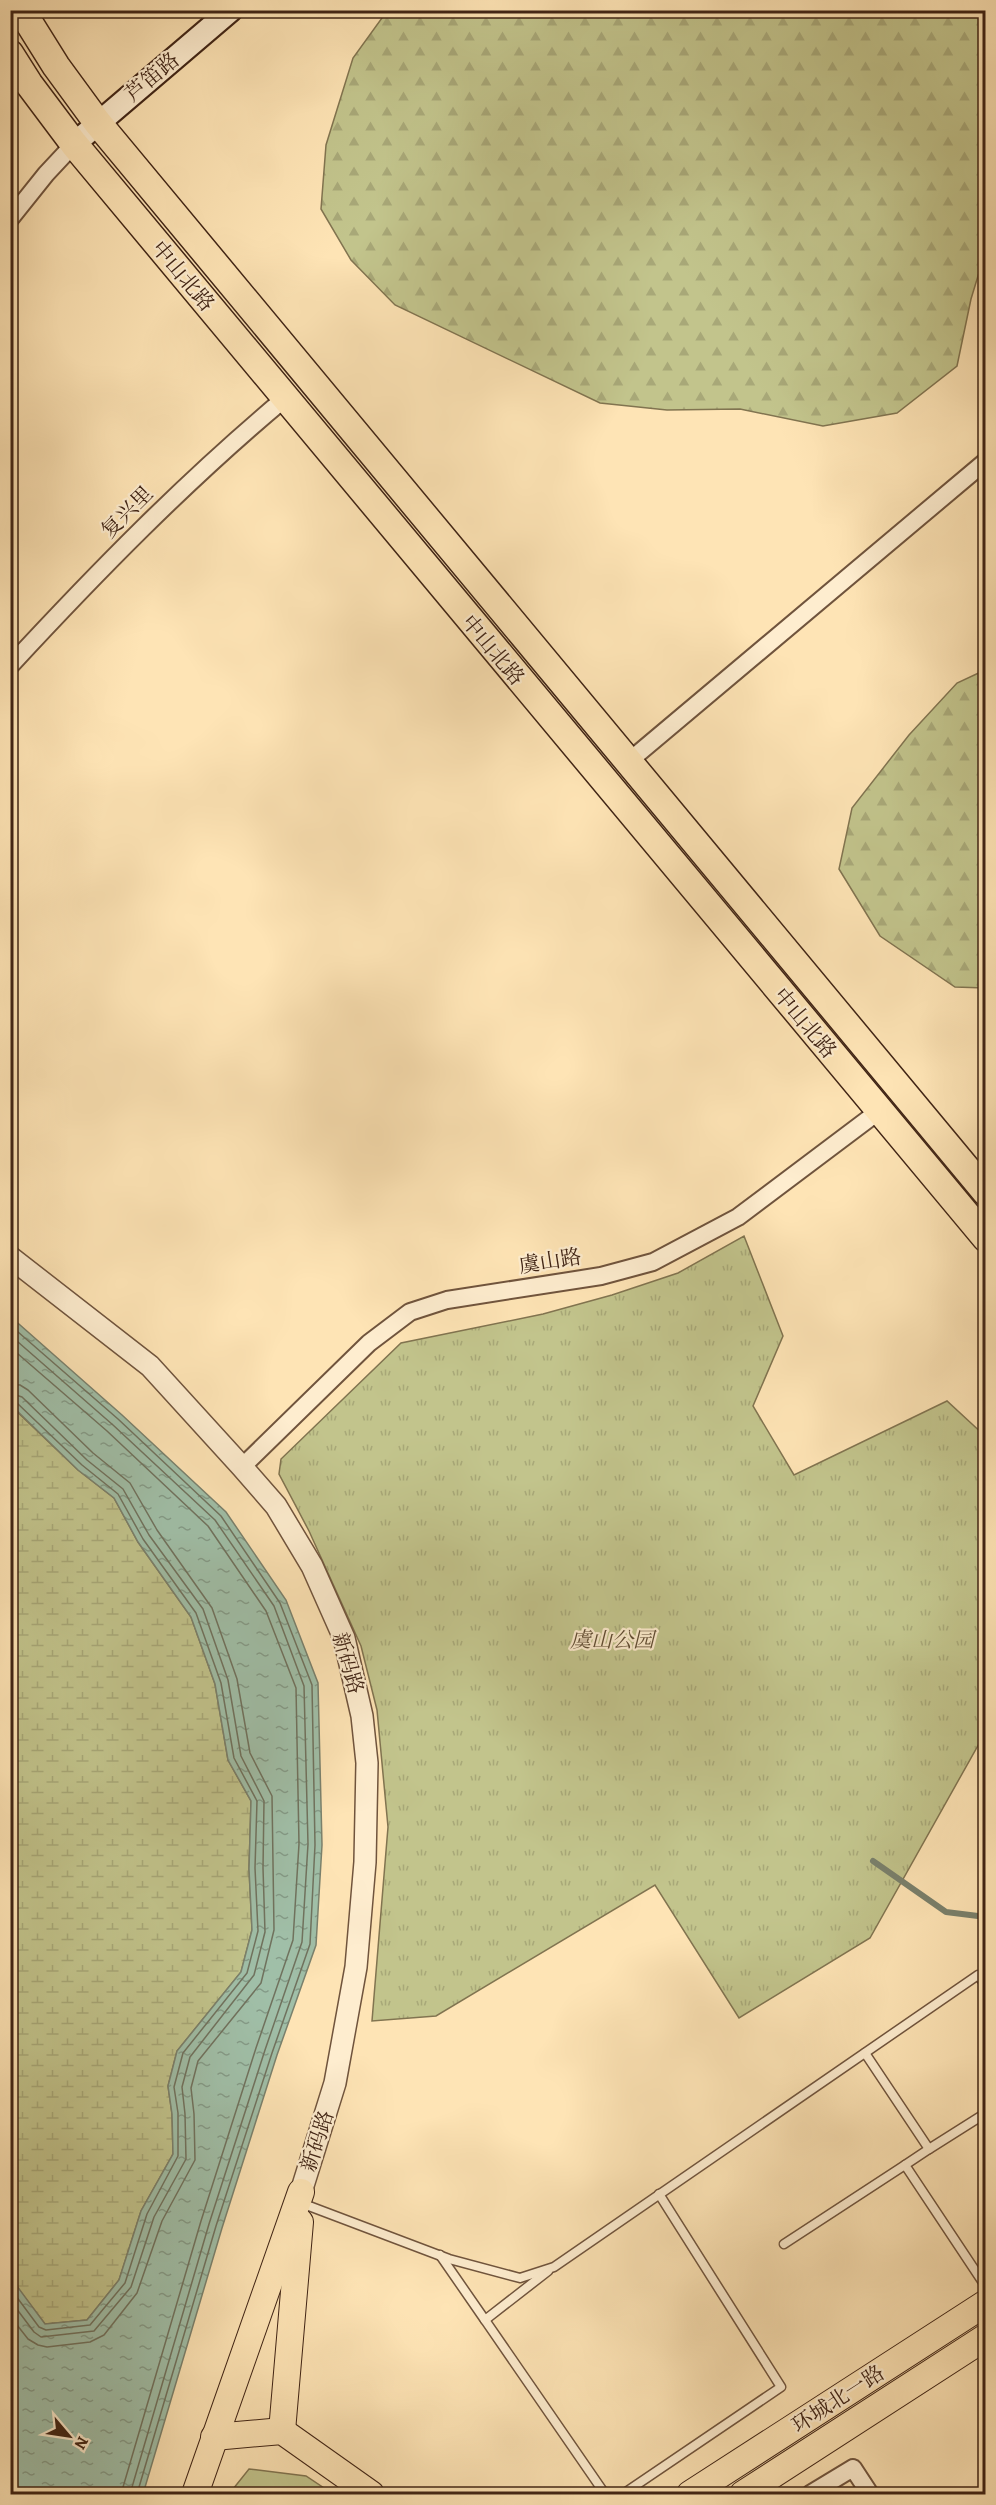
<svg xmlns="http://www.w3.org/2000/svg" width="996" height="2505" font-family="Alegreya,'Noto Serif SC',serif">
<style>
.green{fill:#c2c48c;stroke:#817450;stroke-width:1.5}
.forest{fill:url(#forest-firs);stroke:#817450;stroke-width:1.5}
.wetland{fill:url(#wetland-marsh);stroke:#817450;stroke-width:1.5}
.park{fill:url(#park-tufts);stroke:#817450;stroke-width:1.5}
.water{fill:url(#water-ripples);stroke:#7a816d;stroke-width:1.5}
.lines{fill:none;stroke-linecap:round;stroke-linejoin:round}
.shore{stroke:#70725e;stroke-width:1.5}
.stream{stroke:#7a816d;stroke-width:6}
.service-casing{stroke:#70543d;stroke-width:11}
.minor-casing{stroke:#70543d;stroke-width:20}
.tertiary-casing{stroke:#70543d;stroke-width:24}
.secondary-casing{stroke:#402415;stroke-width:26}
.primary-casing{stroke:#402415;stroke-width:28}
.trunk-casing{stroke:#402415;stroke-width:30}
.service{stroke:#feedcf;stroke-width:8}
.minor{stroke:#feedcf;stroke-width:16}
.tertiary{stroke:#feedcf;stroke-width:21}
.secondary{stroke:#feedcf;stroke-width:22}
.primary{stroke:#fee4b5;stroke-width:26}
.trunk{stroke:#fee4b5;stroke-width:27}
.labels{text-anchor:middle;stroke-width:4.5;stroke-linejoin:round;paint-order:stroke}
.street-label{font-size:21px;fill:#402415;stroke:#feedcf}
.park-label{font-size:21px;font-style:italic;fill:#604c33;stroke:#feedcf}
</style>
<defs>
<pattern id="forest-firs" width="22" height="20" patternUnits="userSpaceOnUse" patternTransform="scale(1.5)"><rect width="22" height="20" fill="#c2c48c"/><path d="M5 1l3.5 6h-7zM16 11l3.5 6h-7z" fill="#a8a878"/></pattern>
<pattern id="wetland-marsh" width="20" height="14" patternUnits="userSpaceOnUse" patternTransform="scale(1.5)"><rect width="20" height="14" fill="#c2c48c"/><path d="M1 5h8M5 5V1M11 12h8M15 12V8" fill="none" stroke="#a8a878"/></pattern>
<pattern id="park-tufts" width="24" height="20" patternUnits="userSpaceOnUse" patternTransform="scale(1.5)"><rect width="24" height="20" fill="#c2c48c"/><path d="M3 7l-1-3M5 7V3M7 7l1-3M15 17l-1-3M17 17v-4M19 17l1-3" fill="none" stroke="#a8a878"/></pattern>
<pattern id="water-ripples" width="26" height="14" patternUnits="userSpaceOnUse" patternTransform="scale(1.5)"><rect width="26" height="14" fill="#a0bfa8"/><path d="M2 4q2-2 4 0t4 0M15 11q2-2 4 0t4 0" fill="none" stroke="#849b88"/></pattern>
</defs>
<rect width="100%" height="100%" fill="#fee4b5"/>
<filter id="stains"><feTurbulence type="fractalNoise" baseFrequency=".00333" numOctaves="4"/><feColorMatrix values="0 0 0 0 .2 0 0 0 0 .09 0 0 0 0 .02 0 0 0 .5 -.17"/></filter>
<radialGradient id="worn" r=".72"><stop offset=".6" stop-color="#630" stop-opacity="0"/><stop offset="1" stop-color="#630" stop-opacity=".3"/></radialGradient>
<polygon class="green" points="249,2469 306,2476 333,2494 229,2494"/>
<g class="forest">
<polygon points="387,11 985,11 985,253 971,299 957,366 897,413 823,426 740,409 667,410 600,403 395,305 351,260 321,209 326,145 353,58"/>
<polygon points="985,670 985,988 955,987 880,936 839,869 852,808 909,735 957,683"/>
</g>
<polygon class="wetland" points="10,1405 78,1470 114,1498 138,1542 191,1617 215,1684 228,1760 251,1801 249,1869 252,1930 241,1972 177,2051 168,2086 172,2114 173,2154 141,2211 119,2280 87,2320 45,2324 10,2278"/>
<polygon class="park" points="744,1236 783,1336 753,1406 794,1475 947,1401 985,1436 985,1733 870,1938 739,2018 655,1885 436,2016 372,2021 388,1827 377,1710 361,1646 309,1531 279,1474 281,1459 401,1343 543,1314 612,1295 678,1273"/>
<polygon class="water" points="11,1317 122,1415 226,1512 286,1600 318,1683 322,1845 316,1945 277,2055 222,2228 143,2494 11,2494 11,2278 45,2324 87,2320 119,2280 141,2211 173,2154 172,2114 168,2086 177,2051 241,1972 252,1930 249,1869 251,1801 228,1760 215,1684 191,1617 138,1542 114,1498 78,1470 11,1405"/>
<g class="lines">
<g class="shore">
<polyline points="10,1325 118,1419 221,1516 280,1603 312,1685 315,1845 310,1944 272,2053 216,2226 137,2494"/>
<polyline points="10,1335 113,1425 215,1520 274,1606 304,1686 308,1844 302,1942 265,2050 209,2224 130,2494"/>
<polyline points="10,1347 107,1431 208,1526 266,1611 296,1688 299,1844 293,1940 256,2048 201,2221 121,2494"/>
<polyline points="10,1384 20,1385 28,1390 93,1453 130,1483 157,1530 212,1608 237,1679 250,1753 272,1796 274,1930 261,1983 198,2061 191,2088 194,2114 195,2160 162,2221 137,2293 104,2335 90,2342 47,2347 38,2345 28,2339 10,2316"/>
<polyline points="10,1393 22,1397 87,1460 123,1489 149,1535 203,1609 228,1680 241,1756 264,1801 263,1868 265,1932 254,1975 190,2057 182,2087 185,2114 186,2159 154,2217 131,2287 94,2331 41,2337 34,2332 10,2300"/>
<polyline points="10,1401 17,1403 82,1465 118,1494 143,1539 196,1613 221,1683 234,1758 257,1801 255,1868 258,1931 247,1973 183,2053 174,2087 178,2113 178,2156 147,2214 125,2283 90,2325 46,2330 39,2327 10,2288"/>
</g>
<polyline class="stream" points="873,1861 946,1912 986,1917"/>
<defs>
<g id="service">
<polyline points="865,2053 929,2149 986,2113"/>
<polyline points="929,2149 905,2165 986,2287"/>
<polyline points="301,2203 449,2259 520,2278 554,2267 978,1975 986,1986"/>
<polyline points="784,2244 905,2165"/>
<polyline points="440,2255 485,2320 548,2271"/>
<polyline points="485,2320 605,2494"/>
<polyline points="623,2494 781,2387 659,2194"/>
</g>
<g id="minor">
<polyline points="10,219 46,174 74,144"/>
<path d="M10,666C97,572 186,481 284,399"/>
<polyline points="628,762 986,461"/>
<polyline points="242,1467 369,1343 410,1312 447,1300 601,1276 653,1262 738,1217 879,1111"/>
<polyline points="810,2494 853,2468 870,2494"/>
</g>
<polyline id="tertiary" points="10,1257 150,1366 242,1467 276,1506 312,1566 344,1638 362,1716 367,1763 365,1862 356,1967 335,2083 301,2192"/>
<polyline id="secondary" points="74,144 231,10"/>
<g id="primary">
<polyline points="282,2431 300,2222"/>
<polyline points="214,2437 282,2431 371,2494"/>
<polyline points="195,2494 301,2192"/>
<polyline points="690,2494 986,2303"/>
<polyline points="743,2494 986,2337"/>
</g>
<g id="trunk">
<polyline points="21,10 56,66 97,122 986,1192"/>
<polyline points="10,54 29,84 74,144 986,1238"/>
</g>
</defs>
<use href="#service" class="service-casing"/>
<use href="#minor" class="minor-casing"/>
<use href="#tertiary" class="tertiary-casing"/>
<use href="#secondary" class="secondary-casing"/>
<use href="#primary" class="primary-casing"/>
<use href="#trunk" class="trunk-casing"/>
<use href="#service" class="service"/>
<use href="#minor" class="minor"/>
<use href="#tertiary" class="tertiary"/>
<use href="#secondary" class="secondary"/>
<use href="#primary" class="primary"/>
<use href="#trunk" class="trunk"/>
</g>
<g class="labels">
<g class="street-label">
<text transform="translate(152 77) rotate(-40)" y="7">芦笛路</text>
<text transform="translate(183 276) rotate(50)" y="7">中山北路</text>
<text transform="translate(127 512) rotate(-45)" y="7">复兴里</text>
<text transform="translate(493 650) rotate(50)" y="7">中山北路</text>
<text transform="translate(805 1023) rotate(50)" y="7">中山北路</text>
<text transform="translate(550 1261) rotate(-9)" y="7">虞山路</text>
<text transform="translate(348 1663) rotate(74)" y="7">新码路</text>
<text transform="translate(317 2141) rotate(-72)" y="7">新码路</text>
<text transform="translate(838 2399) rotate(-33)" y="7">环城北一路</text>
</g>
<g class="park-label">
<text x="612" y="1647">虞山公园</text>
</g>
</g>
<rect width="996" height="2505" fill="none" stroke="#fee4b5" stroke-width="36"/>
<rect x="12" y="12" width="972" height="2481" fill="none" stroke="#402415" stroke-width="3"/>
<rect x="18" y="18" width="960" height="2469" fill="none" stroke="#402415" stroke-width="1.5"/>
<g transform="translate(69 2436) rotate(119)" stroke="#feedcf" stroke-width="4.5" paint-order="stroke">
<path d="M0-4.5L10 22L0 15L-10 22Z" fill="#402415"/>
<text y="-9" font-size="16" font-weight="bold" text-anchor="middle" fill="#402415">N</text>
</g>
<rect width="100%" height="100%" filter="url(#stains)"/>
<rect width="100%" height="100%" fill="url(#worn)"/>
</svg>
